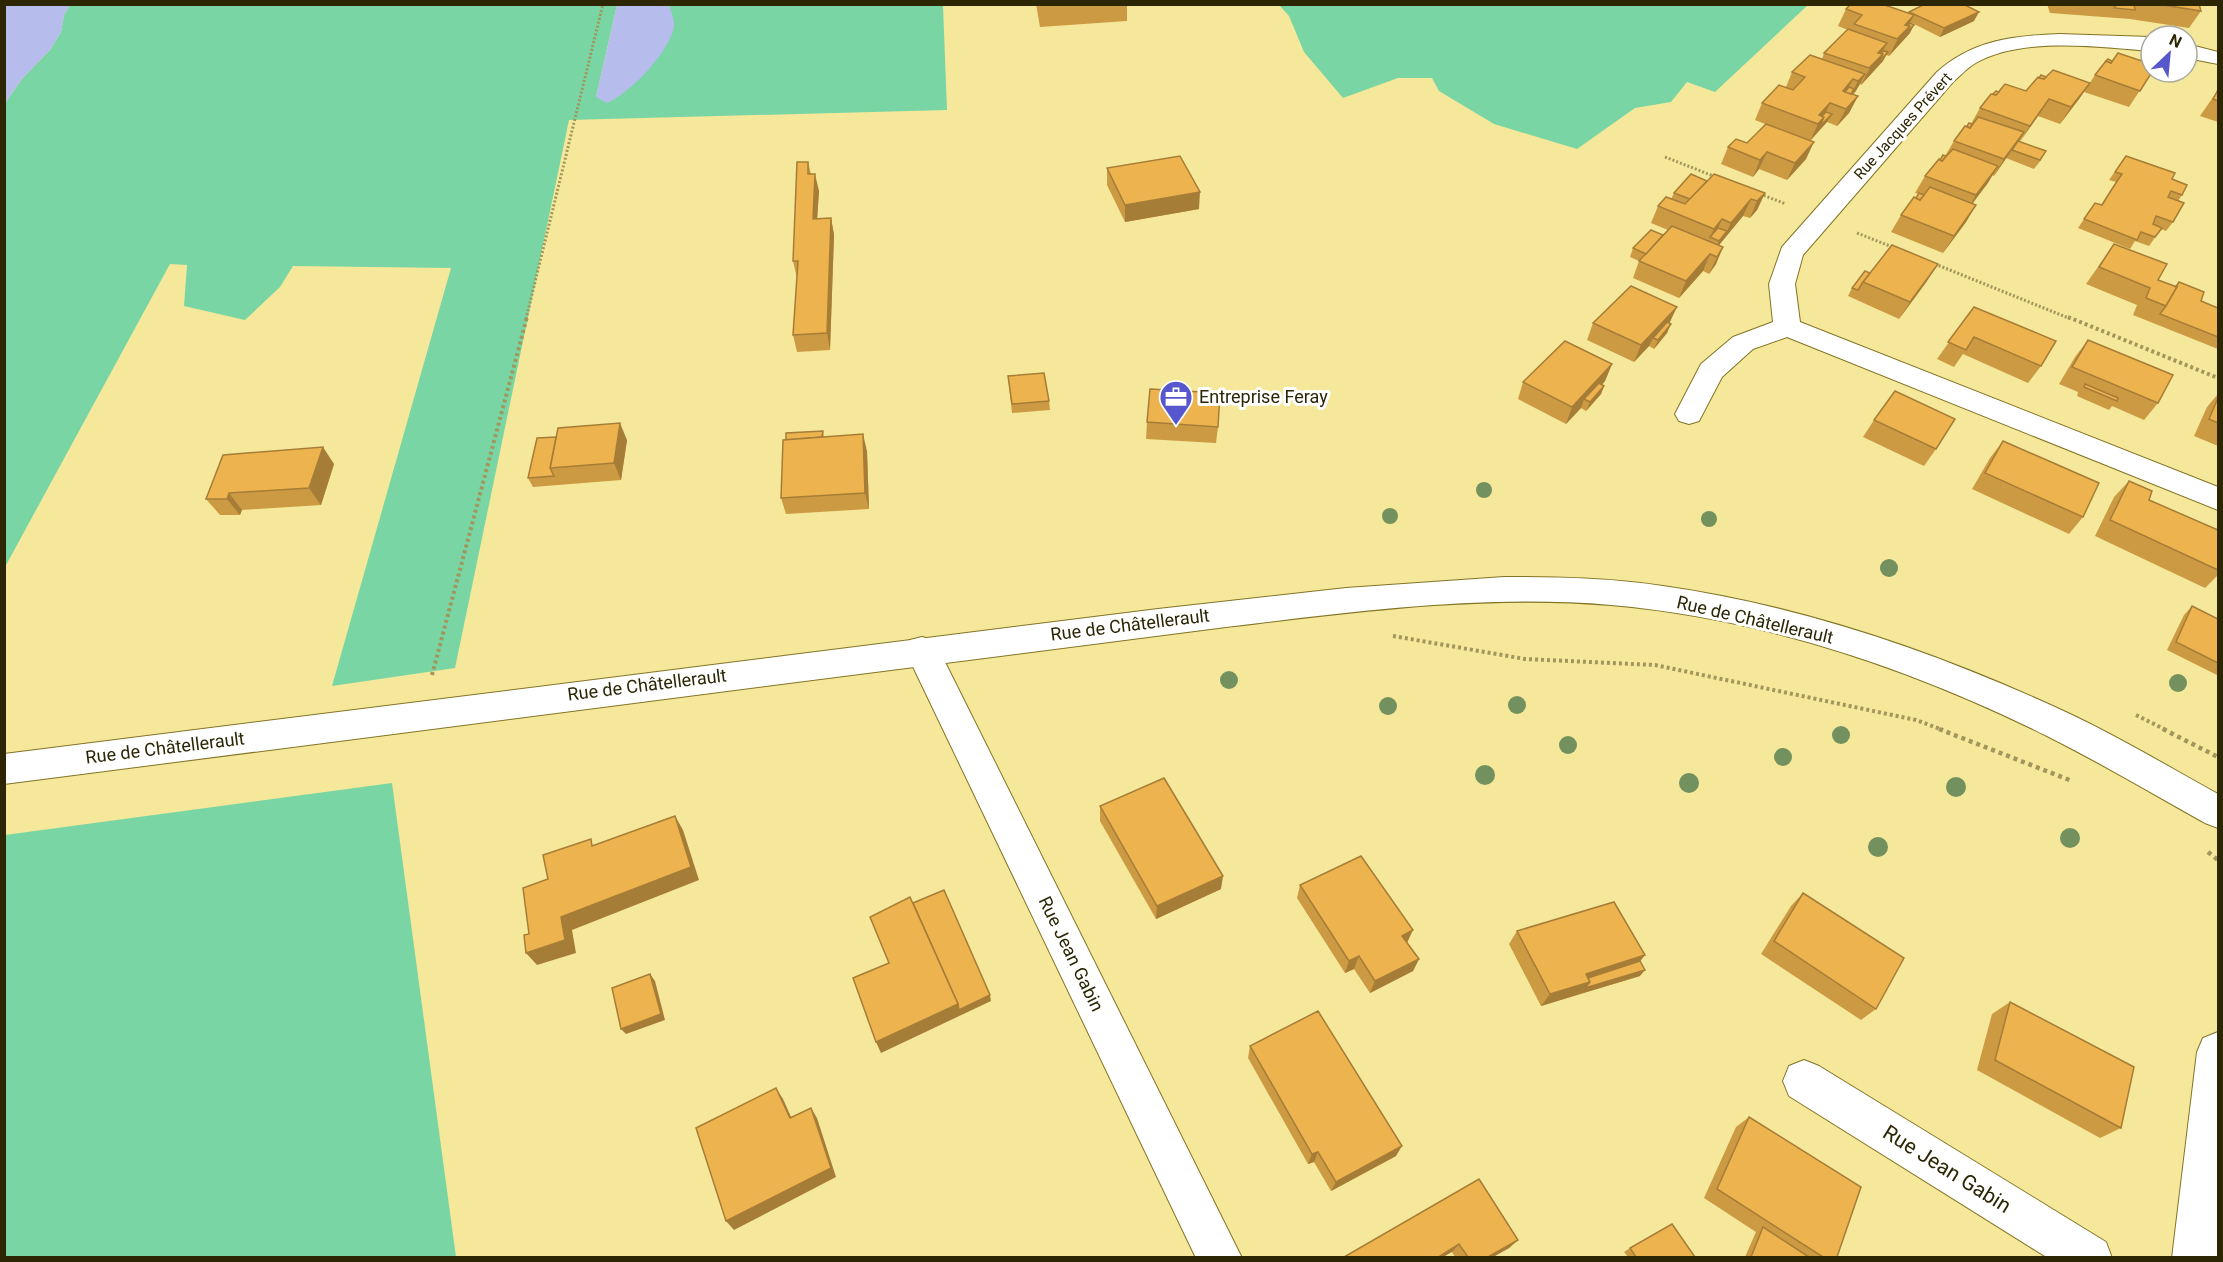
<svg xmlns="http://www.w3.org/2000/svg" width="2223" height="1262" font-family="Roboto,sans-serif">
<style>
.green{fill:#79d6a4}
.water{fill:#b6bceb}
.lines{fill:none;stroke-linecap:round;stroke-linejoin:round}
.street-casing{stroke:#827425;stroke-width:2}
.secondary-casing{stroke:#827425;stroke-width:2}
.path-far2{stroke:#a1965b;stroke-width:3;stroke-dasharray:2 2;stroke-linecap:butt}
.path-far1{stroke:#a1965b;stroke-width:4;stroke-dasharray:3 3;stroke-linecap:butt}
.path{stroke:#a1965b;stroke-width:4.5;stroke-dasharray:4 4;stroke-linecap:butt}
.street{fill:#fff;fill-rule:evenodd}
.secondary{fill:#fff;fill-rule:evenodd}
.tree{fill:#73915e}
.wall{fill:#cc9a43}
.shaded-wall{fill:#a67d37}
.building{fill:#edb34e;stroke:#a67d37;stroke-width:1.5}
.labels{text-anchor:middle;stroke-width:6;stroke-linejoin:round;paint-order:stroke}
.far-street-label{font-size:15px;fill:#2c2605;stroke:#fff}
.poi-label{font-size:18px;fill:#2c2605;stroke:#fff;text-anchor:start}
.street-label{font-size:18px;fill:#2c2605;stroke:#fff}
.near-street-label{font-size:21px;fill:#2c2605;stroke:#fff}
</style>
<rect width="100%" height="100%" fill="#f6e89a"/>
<g class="green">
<polygon points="70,5 617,5 596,97 674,27 669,5 943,5 947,110 569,120 455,668 332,686 451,268 293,266 280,287 245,320 184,306 187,265 170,264 5,567 5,103 22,79 50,50 61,32 64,15"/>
<polygon points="1279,5 1808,5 1715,92 1687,82 1671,102 1635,108 1577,149 1494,124 1439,91 1432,78 1398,78 1343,98 1304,52 1289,16"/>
<polygon points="392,783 456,1257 5,1257 5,835"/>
</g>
<g class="water">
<polygon points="5,4 70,5 64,15 61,32 50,50 22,79 5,103"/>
<path d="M617,5H669C671,11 675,21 674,27C668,54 631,92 607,103L596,97Z"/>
</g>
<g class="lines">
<defs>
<g id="street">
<path d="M2059,34L2151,37V51C2099,47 2020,36 1974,64C1966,69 1960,76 1953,82L1803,255L1795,284L1800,322L2218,487V510L1787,337L1753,349L1722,377L1699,421L1689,424L1679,421L1675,414L1701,364L1733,337L1773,322L1769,284L1782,247L1937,72C1973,40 2012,36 2059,34Z"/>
<polygon points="2187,44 2218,52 2218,64 2187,58"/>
<polygon points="922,637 934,640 1242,1258 1196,1258 905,650 910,640"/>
<polygon points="2218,1032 2217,1258 2172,1258 2197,1052 2203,1038"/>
<polygon points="1804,1060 1819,1066 2106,1242 2112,1258 2048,1258 1789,1096 1783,1081 1789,1066"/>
</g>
<path id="secondary" d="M1504,577C1557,577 1611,578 1663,586C1804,606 1942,654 2070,714C2121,738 2169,767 2218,794V828L2205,823C2153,794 2101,763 2047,736C1912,669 1762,618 1611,605C1483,594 1353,612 1226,627L4,784V754L1158,609L1346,588Z"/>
</defs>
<use href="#street" class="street-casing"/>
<use href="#secondary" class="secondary-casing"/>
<g class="path-far2">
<polyline points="1665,157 1716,177"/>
<polyline points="1760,194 1786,204"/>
<polyline points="1857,233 1895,248"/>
<polyline points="1935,264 2071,319"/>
<polyline points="526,319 603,4"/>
</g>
<g class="path-far1">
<polyline points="2068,317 2218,378"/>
<polyline points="1393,636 1525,659 1655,665 1916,720 1943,730"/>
<polyline points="432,675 527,317"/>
<polyline points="2136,715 2166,730"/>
</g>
<g class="path">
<polyline points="1939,729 2072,781"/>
<polyline points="2163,729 2218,757"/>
<polyline points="2208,852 2218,860"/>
</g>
<use href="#street" class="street"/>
<use href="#secondary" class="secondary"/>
</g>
<g class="tree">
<circle cx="1484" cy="490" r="8"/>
<circle cx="1390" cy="516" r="8"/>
<circle cx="1709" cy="519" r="8"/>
<circle cx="1889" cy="568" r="9"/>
<circle cx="1229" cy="680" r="9"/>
<circle cx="2178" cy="683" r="9"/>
<circle cx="1517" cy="705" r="9"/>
<circle cx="1388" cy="706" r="9"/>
<circle cx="1841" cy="735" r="9"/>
<circle cx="1568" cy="745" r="9"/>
<circle cx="1783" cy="757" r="9"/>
<circle cx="1485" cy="775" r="10"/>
<circle cx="1689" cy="783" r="10"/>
<circle cx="1956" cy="787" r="10"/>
<circle cx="2070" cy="838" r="10"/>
<circle cx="1878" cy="847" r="10"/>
</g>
<g class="wall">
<polygon points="1036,4 1127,4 1127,21 1040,27"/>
<polygon points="2047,4 2199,4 2201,11 2189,28 2130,19 2050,13"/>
<polygon points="1846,9 1908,13 1909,12 1974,21 1940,37 1910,22 1910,33 1889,56 1886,55 1883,61 1861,85 1860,84 1853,94 1858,96 1849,113 1837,126 1827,122 1816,134 1811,140 1806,159 1787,180 1759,169 1753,177 1721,164 1728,147 1747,143 1765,124 1755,120 1762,103 1786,87 1792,72 1822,59 1824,53 1848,30 1838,26"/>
<polygon points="2112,61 2152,72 2129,107 2084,92 2095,75"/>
<polygon points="2046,77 2090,83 2079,99 2060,124 2038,116 2020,141 2041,160 2034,169 2006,158 1994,176 1992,175 1973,203 1976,205 1966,222 1943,253 1891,232 1901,215 1919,194 1915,193 1925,176 1940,160 1945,156 1954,141 1967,126 1971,124 1980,108 1993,94 1999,92 2026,91"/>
<polygon points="2218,90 2218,122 2200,116"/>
<polygon points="2126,156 2172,179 2182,195 2178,201 2173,222 2166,231 2161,229 2149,246 2135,241 2130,249 2078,228 2095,203 2101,205 2116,182 2109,180"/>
<polygon points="808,162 811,174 819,191 817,219 831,218 834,235 830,350 797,352 793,335 797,278 793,261"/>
<polygon points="1107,168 1199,209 1125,222 1107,185"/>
<polygon points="1707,181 1765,193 1757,210 1750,218 1743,216 1719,245 1723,247 1716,264 1709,274 1703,271 1679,298 1633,278 1639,261 1630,257 1633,248 1663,235 1668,230 1651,223 1658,206 1671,199 1674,193"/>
<polygon points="2114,244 2158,280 2175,286 2179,282 2201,301 2218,308 2218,349 2133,315 2137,305 2086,284"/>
<polygon points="1870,273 1927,281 1899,319 1848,296 1852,288"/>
<polygon points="1974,307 2041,366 2028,383 1963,354 1954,367 1937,359"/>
<polygon points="1593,323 1670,324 1667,333 1654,349 1649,346 1634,362 1587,340"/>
<polygon points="2088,340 2158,403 2144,420 2112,406 2109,410 2077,396 2078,392 2059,384 2075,357"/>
<polygon points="1612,364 1605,381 1602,385 1604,386 1601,394 1586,411 1581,408 1566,424 1518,399 1523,382"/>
<polygon points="1008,376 1049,401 1050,410 1012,413"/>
<polygon points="2218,394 2218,446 2194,436 2207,407"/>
<polygon points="1874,420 1936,449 1924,466 1863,437"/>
<polygon points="1147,422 1218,427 1216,443 1146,439"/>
<polygon points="823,431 824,437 867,451 869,509 786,514 781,498"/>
<polygon points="537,438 627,440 621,480 533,487 528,478"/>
<polygon points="2003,441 2083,517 2069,534 1972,489 1990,458"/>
<polygon points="334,464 321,505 242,510 240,515 220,515 206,499"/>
<polygon points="2129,481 2149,500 2218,530 2218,575 2205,588 2095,536 2114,497"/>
<polygon points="2192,606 2218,619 2218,674 2217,675 2167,650 2184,615"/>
<polygon points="1100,806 1221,889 1156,919 1100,821"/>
<polygon points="1300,885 1407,942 1419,959 1413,971 1370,993 1354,969 1345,973 1297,898"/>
<polygon points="1803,893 1876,1009 1861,1020 1761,954 1791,906"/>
<polygon points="1517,931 1640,961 1640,976 1541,1006 1509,944"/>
<polygon points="2010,1002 2121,1128 2100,1138 1977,1070 1992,1014"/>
<polygon points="1250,1046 1396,1156 1331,1191 1314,1162 1308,1164 1248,1058"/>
<polygon points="1749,1117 1837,1257 1745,1257 1756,1232 1704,1198 1736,1127"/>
<polygon points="1479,1179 1518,1240 1509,1248 1493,1257 1455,1257 1452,1252"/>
<polygon points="1630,1248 1695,1257 1628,1257 1624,1252"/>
</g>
<g class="shaded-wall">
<polygon points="1979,12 1974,21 1940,37 1944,28"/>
<polygon points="1914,15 1907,29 1914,25 1910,33 1889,56 1905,25"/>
<polygon points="1887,43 1879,58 1883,54 1888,52 1883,61 1861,85 1878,53"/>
<polygon points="1865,74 1856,91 1850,98 1858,81"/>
<polygon points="1853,79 1844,96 1843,91"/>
<polygon points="2090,83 2079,99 2060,124 2071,107"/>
<polygon points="1858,96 1849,113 1837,126 1846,109"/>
<polygon points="2049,99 2038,116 2019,143 2030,126"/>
<polygon points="1830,103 1822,120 1832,114 1827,122 1810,141 1818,124 1819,115"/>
<polygon points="2024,132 2013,150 2012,150 1994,176 2004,159"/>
<polygon points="1814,142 1806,159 1787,180 1795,163"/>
<polygon points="1767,152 1759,169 1753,177 1760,160"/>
<polygon points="1998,166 1988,183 1966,212 1976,195"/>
<polygon points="815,174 819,191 816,236 813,219"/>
<polygon points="1200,192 1199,209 1125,222 1125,205"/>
<polygon points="1765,193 1757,210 1750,218 1757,201"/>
<polygon points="1751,199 1743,216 1715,250 1719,241 1727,231 1731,223"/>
<polygon points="1976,205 1966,222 1943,253 1954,236"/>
<polygon points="831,218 834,235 830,350 827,333"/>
<polygon points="1722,219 1714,237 1710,237 1706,246 1714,229"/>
<polygon points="1723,247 1716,264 1709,274 1717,257"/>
<polygon points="1710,254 1703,271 1679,298 1686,281"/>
<polygon points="1938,264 1927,281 1899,319 1910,302"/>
<polygon points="1677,307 1669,324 1653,338 1649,346 1634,362 1641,345"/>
<polygon points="1671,324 1667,333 1654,349 1658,340"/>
<polygon points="1612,364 1605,381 1587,401 1584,399 1581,408 1566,424 1572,407"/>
<polygon points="1604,386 1601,394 1586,411 1590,402"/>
<polygon points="620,423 627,440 621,480 614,463"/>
<polygon points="863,434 867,451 869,509 865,493"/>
<polygon points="323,447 334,464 321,505 309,488"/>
<polygon points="229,493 242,510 240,515 227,499"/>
<polygon points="675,816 683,830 699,880 572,930 576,953 537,965 526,953 561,917"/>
<polygon points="1223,876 1221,889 1156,919 1157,906"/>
<polygon points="1413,930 1407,943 1402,936"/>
<polygon points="1645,955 1635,968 1583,984 1586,974"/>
<polygon points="1359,956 1354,969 1345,973 1349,961"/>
<polygon points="1419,959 1413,971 1370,993 1375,981"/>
<polygon points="1645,970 1640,976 1580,994 1585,988"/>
<polygon points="650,974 655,981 665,1020 626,1034 621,1029"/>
<polygon points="1590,982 1580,994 1541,1006 1550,994"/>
<polygon points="990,995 991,1001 881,1053 876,1042 958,1004"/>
<polygon points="776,1088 783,1099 796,1128 790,1118"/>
<polygon points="811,1108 817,1118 836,1177 734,1230 726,1221"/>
<polygon points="1402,1146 1396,1156 1331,1191 1336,1182"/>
<polygon points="1318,1152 1314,1162 1308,1164 1312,1154"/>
<polygon points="1518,1240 1509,1248 1493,1257 1488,1257"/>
<polygon points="1459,1244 1452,1252 1443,1257 1439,1257"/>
</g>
<g class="building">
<polygon points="1851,4 1882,4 1914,15 1905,25 1910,26 1897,39 1854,24 1862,15 1846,9"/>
<polygon points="1925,4 1963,4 1979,12 1944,28 1909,12"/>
<polygon points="2117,4 2134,4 2135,10 2114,8"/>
<polygon points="2157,4 2199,4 2201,11"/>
<polygon points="1910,23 1914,25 1905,34 1910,26 1908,25"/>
<polygon points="1848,29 1887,43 1878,53 1883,54 1869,68 1824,53"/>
<polygon points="1883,51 1888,52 1879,62 1883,54 1881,53"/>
<polygon points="2118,53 2151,64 2151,72 2152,72 2140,91 2095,75 2106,61 2111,63"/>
<polygon points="1810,55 1865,74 1858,81 1853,79 1843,91 1858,96 1846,109 1830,103 1819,115 1824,117 1818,124 1762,103 1779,85 1793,90 1805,77 1792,72"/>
<polygon points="2108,59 2112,61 2111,63 2106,61"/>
<polygon points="2053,70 2090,83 2071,107 2049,99 2030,126 1980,108 1991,94 1996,95 2005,84 2026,91 2038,77 2044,79"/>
<polygon points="2041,75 2046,77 2044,79 2039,78"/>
<polygon points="1849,87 1854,89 1851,94 1845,92"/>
<polygon points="2218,90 2218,101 2213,99"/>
<polygon points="1996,91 1999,92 1996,95 1993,94"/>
<polygon points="1826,112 1832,114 1820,126 1824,117 1822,116"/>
<polygon points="1978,117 2024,132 2004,159 1954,141 1965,126 1970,128"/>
<polygon points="1969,123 1972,124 1970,128 1967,126"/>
<polygon points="1766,124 1814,142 1795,163 1767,152 1760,160 1728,147 1736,139 1747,143"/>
<polygon points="2018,141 2046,151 2040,160 2012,150"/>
<polygon points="1953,149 1998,166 1976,195 1925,176 1939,159 1942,161"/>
<polygon points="1943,155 1946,156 1942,161 1940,160"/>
<polygon points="1180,156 1200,192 1125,205 1107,168"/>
<polygon points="2126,156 2175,173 2172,179 2187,185 2182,195 2171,191 2168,197 2184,203 2173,222 2156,216 2153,224 2162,228 2155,237 2141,232 2137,240 2084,219 2095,203 2102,205 2112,189 2122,174 2115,172"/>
<polygon points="797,162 808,162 808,174 815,174 813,219 831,218 827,333 793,335 798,261 793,261"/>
<polygon points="1691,174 1707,181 1690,199 1674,193"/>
<polygon points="1714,174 1765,193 1757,201 1751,199 1731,223 1722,219 1714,229 1658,206 1666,197 1685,204"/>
<polygon points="1930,187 1976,205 1954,236 1901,215 1914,197 1920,200"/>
<polygon points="1919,193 1924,195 1920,200 1916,198"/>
<polygon points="1672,226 1723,247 1717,257 1710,254 1686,281 1639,261"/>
<polygon points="1718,228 1727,231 1719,241 1710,237"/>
<polygon points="1651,230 1663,235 1646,254 1633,248"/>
<polygon points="2114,244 2167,264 2158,280 2177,287 2166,306 2146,298 2150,288 2099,267"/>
<polygon points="1892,245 1938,264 1910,302 1863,282"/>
<polygon points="1865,271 1870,273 1863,282 1858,290 1852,288"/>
<polygon points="2179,282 2204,292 2201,301 2218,308 2218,337 2160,314 2166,306 2177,287 2176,287"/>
<polygon points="1631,286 1677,307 1641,345 1593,323"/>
<polygon points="1974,307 2056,341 2041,366 1974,337 1966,350 1948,342"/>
<polygon points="1667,322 1671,324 1658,340 1653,338"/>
<polygon points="2088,340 2173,375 2158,403 2072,367"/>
<polygon points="1565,341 1612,364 1572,407 1523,382"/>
<polygon points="1044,373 1049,401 1012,404 1008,376"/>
<polygon points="1599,383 1604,386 1590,402 1584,399"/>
<polygon points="2085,384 2118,398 2117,401 2084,387"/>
<polygon points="1150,389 1220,393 1218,427 1147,422"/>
<polygon points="1895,391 1955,419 1936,449 1874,420"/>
<polygon points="2218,398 2218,423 2209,419"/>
<polygon points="620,423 614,463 550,468 558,428"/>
<polygon points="823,431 822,437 786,440 786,433"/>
<polygon points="863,434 865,493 781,498 783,440"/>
<polygon points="556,437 550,468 554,476 528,478 537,438"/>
<polygon points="2003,441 2099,483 2083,517 1985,473"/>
<polygon points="323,447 309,488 229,493 227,499 206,499 223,455"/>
<polygon points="2129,481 2152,491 2149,500 2218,530 2218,570 2110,520"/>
<polygon points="2192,606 2218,619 2218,663 2176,642"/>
<polygon points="1164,778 1223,876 1157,906 1100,806"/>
<polygon points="675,816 691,867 561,917 565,940 526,953 524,935 529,934 523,888 548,879 543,855 591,839 592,846"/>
<polygon points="1361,856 1413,930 1402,936 1419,959 1375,981 1359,956 1349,961 1300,885"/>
<polygon points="944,890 990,995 959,1010 958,1004 913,903"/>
<polygon points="1803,893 1904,958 1876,1009 1774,941"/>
<polygon points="910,897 958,1004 876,1042 853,978 889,963 870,917"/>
<polygon points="1614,902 1645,955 1586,974 1590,982 1550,994 1517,931"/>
<polygon points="1640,961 1645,970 1585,988 1590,982 1588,978"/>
<polygon points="650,974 661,1014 621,1029 612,988"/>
<polygon points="2010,1002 2134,1067 2121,1128 1995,1060"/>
<polygon points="1318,1011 1402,1146 1336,1182 1318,1152 1312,1154 1250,1046"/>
<polygon points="776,1088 790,1118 811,1108 831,1168 726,1221 696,1128"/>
<polygon points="1749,1117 1861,1187 1837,1257 1823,1257 1717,1189"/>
<polygon points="1479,1179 1518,1240 1488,1257 1468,1257 1459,1244 1440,1256 1440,1257 1344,1257"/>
<polygon points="1672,1224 1695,1257 1636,1257 1630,1248"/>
<polygon points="1763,1227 1809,1257 1751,1257"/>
</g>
<defs>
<symbol id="office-pin" viewBox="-11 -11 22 30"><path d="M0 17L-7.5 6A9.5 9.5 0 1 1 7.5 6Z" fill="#5756cd" stroke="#fff"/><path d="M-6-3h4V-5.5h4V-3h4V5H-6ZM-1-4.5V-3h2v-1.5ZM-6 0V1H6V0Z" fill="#fff"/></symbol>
</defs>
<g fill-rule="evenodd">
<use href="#office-pin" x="1157" y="378" width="38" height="52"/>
</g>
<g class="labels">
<g class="far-street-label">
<text transform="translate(1903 126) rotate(-48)" y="5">Rue Jacques Prévert</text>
</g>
<g class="poi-label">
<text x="1199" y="403">Entreprise Feray</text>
</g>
<g class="street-label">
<text transform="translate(1755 620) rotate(13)" y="6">Rue de Châtellerault</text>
<text transform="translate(1130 625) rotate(-7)" y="6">Rue de Châtellerault</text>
<text transform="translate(647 685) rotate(-7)" y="6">Rue de Châtellerault</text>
<text transform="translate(165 748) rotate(-7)" y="6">Rue de Châtellerault</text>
<text transform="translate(1071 954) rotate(64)" y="6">Rue Jean Gabin</text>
</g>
<g class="near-street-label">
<text transform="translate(1947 1169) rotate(32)" y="7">Rue Jean Gabin</text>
</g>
</g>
<rect width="2223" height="1262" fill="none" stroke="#2c2605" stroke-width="12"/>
<g transform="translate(2169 54) rotate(26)"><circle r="28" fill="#ffffff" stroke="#aba89b" stroke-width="1.5"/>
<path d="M0-4.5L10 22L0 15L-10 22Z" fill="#5756cd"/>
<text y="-9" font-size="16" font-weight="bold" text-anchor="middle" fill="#2c2605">N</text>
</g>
</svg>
